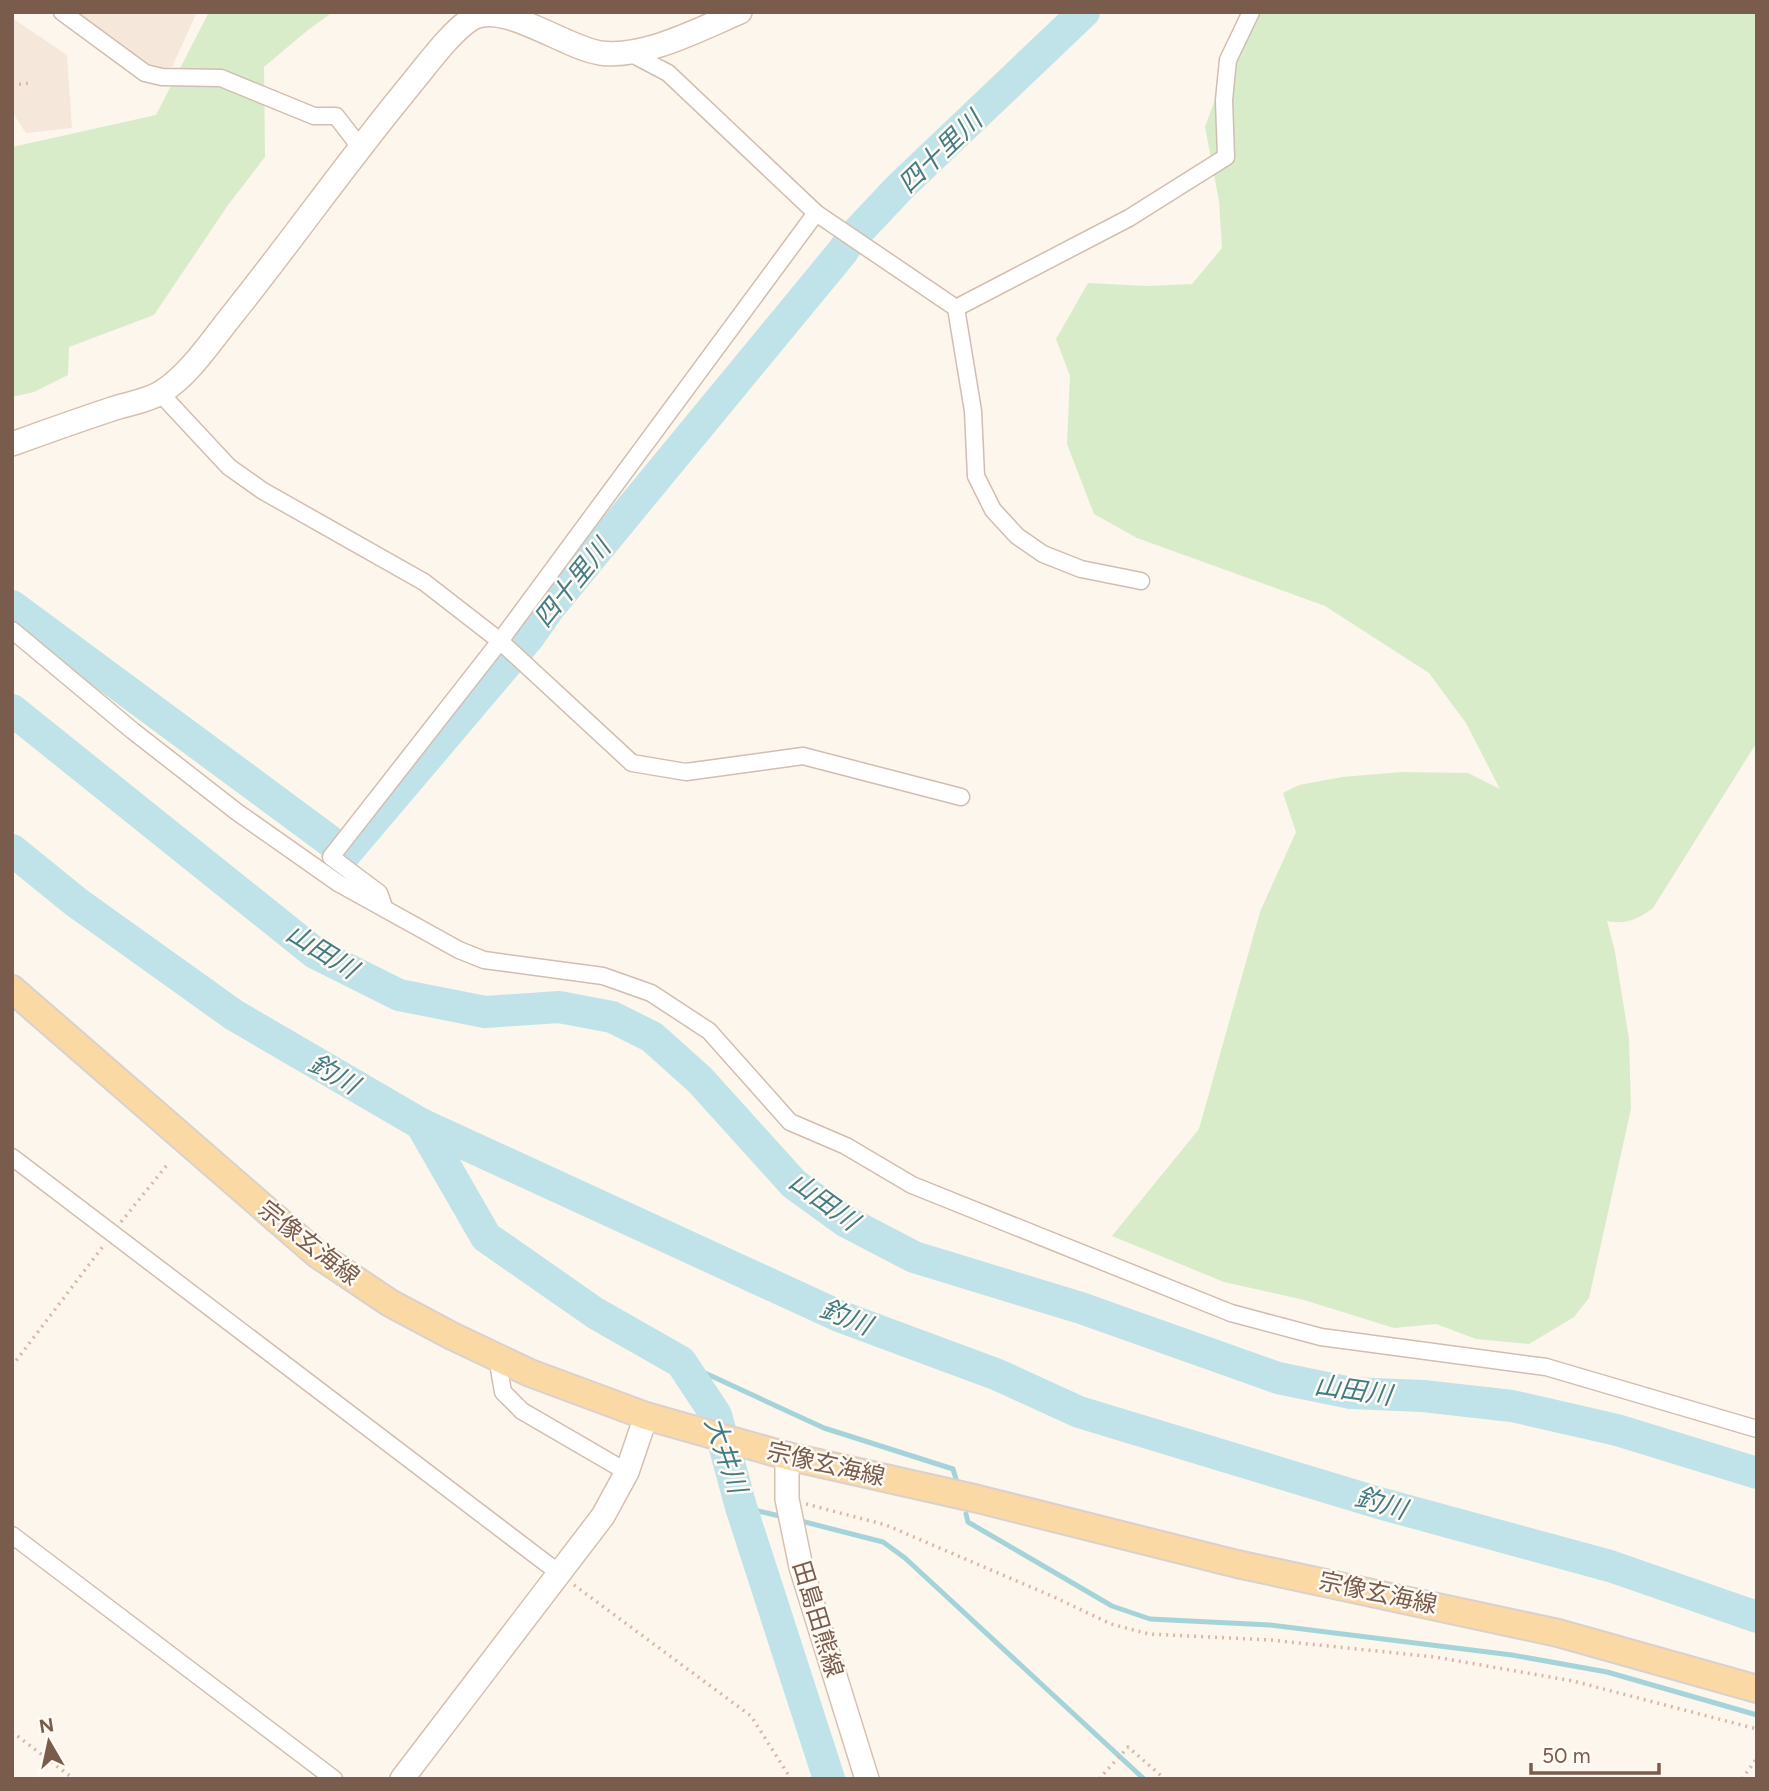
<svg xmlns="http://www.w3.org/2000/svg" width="1769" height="1791" font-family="Figtree,'Noto Sans JP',sans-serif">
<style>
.residential{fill:#f5e8da}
.green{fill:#d8ecc9}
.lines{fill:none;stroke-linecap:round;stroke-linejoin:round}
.stream{stroke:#a5d3da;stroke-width:5}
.river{stroke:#bfe3e8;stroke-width:32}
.street-casing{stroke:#d1beb0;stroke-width:19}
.secondary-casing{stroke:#d6c0b0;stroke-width:26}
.primary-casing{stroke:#dad1cd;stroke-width:30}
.path{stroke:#d9b8a5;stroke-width:3.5;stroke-dasharray:2 5;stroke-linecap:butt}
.street{stroke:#fff;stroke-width:16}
.secondary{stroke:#fff;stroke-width:23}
.primary{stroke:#fbd9a5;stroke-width:26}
.labels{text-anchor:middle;stroke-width:5;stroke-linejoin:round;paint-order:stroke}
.street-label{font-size:24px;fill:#7a5c4d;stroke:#fffaf3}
.water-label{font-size:26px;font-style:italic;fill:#437c86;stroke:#fffaf3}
</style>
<rect width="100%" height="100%" fill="#fdf6ec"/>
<g class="residential">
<polygon points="74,12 197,12 172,67 152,69"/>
<polygon points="12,18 67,55 72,128 26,133 12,112"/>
</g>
<g class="green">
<polygon points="209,12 333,12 308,30 264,67 265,157 228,205 154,315 69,347 68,375 34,392 12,397 12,147 156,115"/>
<path d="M1247,12H1757V742L1653,908C1639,919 1625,925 1607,921L1615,952L1629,1039L1631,1109L1589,1298L1574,1317L1529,1344L1476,1339L1436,1324L1394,1328L1304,1300L1224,1282L1112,1236L1199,1129L1260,912L1296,832L1283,793L1299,785L1342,777L1402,772L1468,773L1500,789L1466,723L1429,673L1325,606L1137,538L1094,514L1067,444L1070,376L1056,339L1088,283L1147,286L1192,284L1222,248L1219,201L1205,127Z"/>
</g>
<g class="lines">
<g class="stream">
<polyline points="681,1362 824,1428 953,1469 956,1479"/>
<polyline points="741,1507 784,1517"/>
<polyline points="966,1514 968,1522 1112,1606 1150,1619 1270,1625 1512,1655 1607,1672 1757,1715"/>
<polyline points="797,1520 883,1542 905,1558 1144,1779"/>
</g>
<g class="river">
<polyline points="12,606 346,853 528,638 549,608 843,251 850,240 900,187 1084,12"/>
<polyline points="12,710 315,953 399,995 485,1012 559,1007 612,1017 652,1037 700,1080 794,1184 845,1221 914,1257 1081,1308 1278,1378 1351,1393 1423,1396 1512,1406 1617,1430 1757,1473"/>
<polyline points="12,850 76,902 234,1015 421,1124 839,1316 998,1375 1079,1412 1379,1503 1610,1566 1757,1617"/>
<polyline points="421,1124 486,1237 595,1313 681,1362 716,1415 741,1507 829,1779"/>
</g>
<defs>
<g id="street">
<polyline points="62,12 145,73 162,77 221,78 314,116 336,116 360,147"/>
<polyline points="630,53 668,73 816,213 956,308 973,411 976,476 993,510 1017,536 1043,554 1081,569 1141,581"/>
<polyline points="956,308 1129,218 1226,157 1224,100 1228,60 1251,12"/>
<polyline points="160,393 229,467 263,491 424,582 500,641 632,763 686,772 803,756 961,797"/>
<polyline points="12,630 133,731 237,812 338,883 459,950 484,960 603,976 651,993 709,1031 790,1122 846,1146 912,1185 1231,1313 1321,1337 1546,1367 1757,1429"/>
<polyline points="384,907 379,893 331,857 500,641 816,213"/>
<polyline points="12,1157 559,1573"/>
<polyline points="497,1357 503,1392 522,1411 627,1472"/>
<polyline points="12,1535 334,1779"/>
</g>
<g id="secondary">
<path d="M12,444C45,432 79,420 112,409C127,404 148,401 162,392C191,373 211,341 233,314C292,240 347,162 407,89C423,70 451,31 471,19C503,0 563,47 600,53C644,59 700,29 740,12"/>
<polyline points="787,1456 787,1499 801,1567 867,1779"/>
<polyline points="402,1779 603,1516 627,1472 646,1416"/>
</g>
<polyline id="primary" points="12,989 317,1254 390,1303 452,1336 530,1373 646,1416 787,1456 978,1499 1237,1564 1558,1633 1757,1689"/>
</defs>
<use href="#street" class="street-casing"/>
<use href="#secondary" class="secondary-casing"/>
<use href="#primary" class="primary-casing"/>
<g class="path">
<polyline points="12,85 29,83"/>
<polyline points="121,1222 167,1165"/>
<polyline points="12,1366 104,1245"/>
<polyline points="806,1504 886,1525 1054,1597 1111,1624 1149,1634 1270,1640 1435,1657 1573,1681 1757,1729"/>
<polyline points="574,1585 751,1716 791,1779"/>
<polyline points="12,1732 74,1779"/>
<polyline points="1099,1779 1128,1747 1165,1779"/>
<polyline points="1742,1779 1757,1758"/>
</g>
<use href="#street" class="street"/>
<use href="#secondary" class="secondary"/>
<use href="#primary" class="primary"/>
</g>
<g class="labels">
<g class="street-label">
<text transform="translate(309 1243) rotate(38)" y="8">宗像玄海線</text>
<text transform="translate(826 1464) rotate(13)" y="8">宗像玄海線</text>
<text transform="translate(1378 1593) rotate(12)" y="8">宗像玄海線</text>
<text transform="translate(818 1619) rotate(73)" y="8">田島田熊線</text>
</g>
<g class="water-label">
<text transform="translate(940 152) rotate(-44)" y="9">四十里川</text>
<text transform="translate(572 583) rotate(-51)" y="9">四十里川</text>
<text transform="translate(322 951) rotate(32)" y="9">山田川</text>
<text transform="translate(334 1074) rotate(30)" y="9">釣川</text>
<text transform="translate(824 1201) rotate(36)" y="9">山田川</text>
<text transform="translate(846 1317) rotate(22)" y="9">釣川</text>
<text transform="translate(1353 1390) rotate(8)" y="9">山田川</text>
<text transform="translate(726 1455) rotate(71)" y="9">大井川</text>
<text transform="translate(1381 1503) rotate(16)" y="9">釣川</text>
</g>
</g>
<rect width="1769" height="1791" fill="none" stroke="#7a5c4d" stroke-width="28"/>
<g transform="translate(49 1742) rotate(351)" stroke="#fffaf3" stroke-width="5" paint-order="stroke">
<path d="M0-5L12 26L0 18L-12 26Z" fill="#7a5c4d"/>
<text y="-10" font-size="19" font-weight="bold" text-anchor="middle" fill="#7a5c4d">N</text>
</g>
<path d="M1531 1763v10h128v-10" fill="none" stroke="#7a5c4d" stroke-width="3.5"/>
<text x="1542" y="1763" font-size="21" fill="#7a5c4d" stroke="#fffaf3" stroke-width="5" paint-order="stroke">50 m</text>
</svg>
